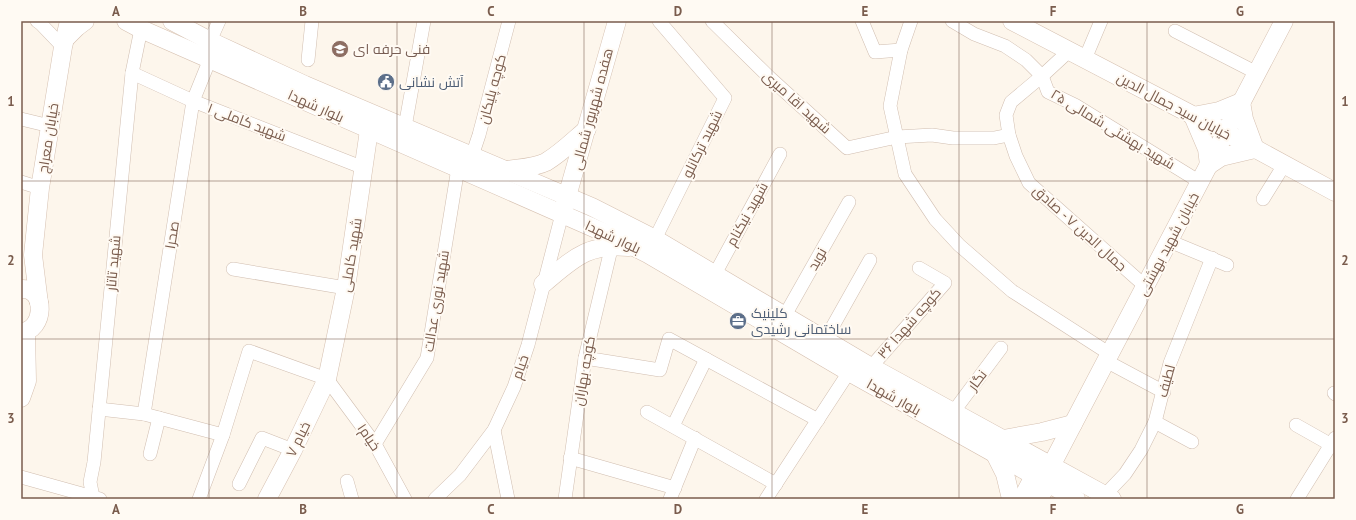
<svg xmlns="http://www.w3.org/2000/svg" width="1356" height="520" font-family="'PT Sans',Cairo,sans-serif">
<style>
.lines{fill:none;stroke-linecap:round;stroke-linejoin:round}
.street-casing{stroke:#d1beb0;stroke-width:14}
.secondary-casing{stroke:#d6c0b0;stroke-width:19}
.street{stroke:#fff;stroke-width:13}
.secondary{stroke:#fff;stroke-width:18}
.grid{fill:none;stroke:#7a5c4d;stroke-width:1;stroke-opacity:0.55}
.labels{text-anchor:middle;stroke-width:4;stroke-linejoin:round;paint-order:stroke}
.education-label{font-size:14px;fill:#785e54;stroke:#fffaf3;text-anchor:start}
.service-label{font-size:14px;fill:#4e5e75;stroke:#fffaf3;text-anchor:start}
.street-label{font-size:14px;fill:#7a5c4d;stroke:#fffaf3}
.neatline{fill:none;stroke:#7a5c4d;stroke-width:1.5}
.grid-label{font-size:13px;text-anchor:middle;font-weight:bold;fill:#7a5c4d}
</style>
<rect width="100%" height="100%" fill="#fdf6ec"/>
<g class="lines">
<defs>
<g id="street">
<polyline points="37,21 41,24 63,47"/>
<polyline points="712,21 769,77 847,148 897,137 932,135 953,138 994,138 1009,135"/>
<polyline points="862,21 875,52 901,50"/>
<polyline points="911,21 901,50 890,106 905,174 935,219 959,245 1012,291 1110,354"/>
<polyline points="952,21 974,34 1005,46 1026,60 1042,76 1048,92 1075,105 1200,182"/>
<polyline points="1175,31 1257,73"/>
<polyline points="210,41 219,21"/>
<polyline points="1069,51 1042,76 1011,102 1006,115 1009,135 1016,156 1029,183 1145,286"/>
<polyline points="1085,59 1101,21"/>
<polyline points="308,60 312,21"/>
<polyline points="132,73 193,101 364,168"/>
<polyline points="21,119 50,126"/>
<polyline points="405,127 424,21"/>
<polyline points="472,156 479,135 509,21"/>
<polyline points="21,182 40,188"/>
<polyline points="1263,199 1284,165"/>
<polyline points="655,239 725,98 659,21"/>
<polyline points="1169,241 1227,265"/>
<polyline points="233,269 346,288"/>
<polyline points="715,274 780,154"/>
<polyline points="784,317 849,202"/>
<polyline points="825,340 870,260"/>
<polyline points="585,358 660,370 669,339 818,420"/>
<polyline points="1106,361 1164,392"/>
<polyline points="871,367 945,283 919,268"/>
<polyline points="1334,393 1335,394"/>
<polyline points="99,409 144,414 223,435"/>
<polyline points="954,411 1001,348"/>
<polyline points="647,412 776,484"/>
<polyline points="144,414 193,101 210,59"/>
<polyline points="1155,422 1192,442"/>
<polyline points="1296,425 1335,447"/>
<polyline points="673,426 706,359"/>
<polyline points="494,430 508,499"/>
<polyline points="375,444 427,358 458,168"/>
<polyline points="150,454 159,418"/>
<polyline points="570,458 675,488"/>
<polyline points="21,477 100,499"/>
<polyline points="347,481 352,499"/>
<polyline points="239,484 262,438 293,450"/>
<polyline points="1105,495 1125,474 1141,450 1155,422 1170,363 1212,258"/>
<polyline points="93,497 90,482 94,462 132,73 141,29"/>
<polyline points="199,499 223,435 249,351 327,379 375,444 405,499"/>
<polyline points="435,499 460,475 494,430 514,387 528,345 562,214"/>
<polyline points="565,499 585,358 612,245"/>
<polyline points="670,499 695,438"/>
<polyline points="766,499 849,372"/>
<polyline points="1297,499 1335,438"/>
</g>
<g id="secondary">
<polyline points="126,21 141,29 612,236 648,254 849,372 1076,499"/>
<polyline points="172,21 210,41 305,85 592,207 655,239 871,367 1112,499"/>
<polyline points="1012,21 1221,130 1335,192"/>
<polyline points="64,40 77,27 85,21"/>
<polygon points="1241,102 1244,119 1255,149 1221,157 1209,165 1207,149 1193,116 1219,111"/>
<path d="M506,170C519,168 534,168 546,162C561,153 574,140 587,129"/>
<polyline points="564,207 617,21"/>
<path d="M543,284C573,259 587,243 629,247"/>
<path d="M21,289C47,287 45,331 21,332"/>
<polyline points="39,303 33,255 40,188 63,47 69,21"/>
<polyline points="21,398 27,381 26,332"/>
<polyline points="1003,439 1042,432 1073,424"/>
<polyline points="995,454 1005,474 1011,499"/>
<polyline points="1051,466 1284,21"/>
<polyline points="267,499 293,450 327,379 346,288 369,130"/>
<polyline points="1022,499 1034,476 1051,466 1047,484 1039,499"/>
</g>
</defs>
<use href="#street" class="street-casing"/>
<use href="#secondary" class="secondary-casing"/>
<use href="#street" class="street"/>
<use href="#secondary" class="secondary"/>
</g>
<path class="grid" d="M209,21V499M397,21V499M584,21V499M772,21V499M959,21V499M1147,21V499M21,181H1335M21,339H1335"/>
<defs>
<symbol id="school-disc" viewBox="-11 -11 22 22"><circle r="9.5" fill="#8d6e63" stroke="#fffaf3"/><path d="M0-5L7-2L0 1L-7-2ZM-4 1L0 2.5L4 1V4Q0 6-4 4Z" fill="#fff"/></symbol>
<symbol id="civic-disc" viewBox="-11 -11 22 22"><circle r="9.5" fill="#5c6f8a" stroke="#fffaf3"/><path d="M-.6-6.5H3V-4.5H.6V-3L4-1V1h2V6H-6V1h2V-1L-.6-3ZM-1.2 2.5V6h2.4V2.5Z" fill="#fff"/></symbol>
<symbol id="office-disc" viewBox="-11 -11 22 22"><circle r="9.5" fill="#5c6f8a" stroke="#fffaf3"/><path d="M-6-3h4V-5.5h4V-3h4V5H-6ZM-1-4.5V-3h2v-1.5ZM-6 0V1H6V0Z" fill="#fff"/></symbol>
</defs>
<g fill-rule="evenodd">
<use href="#school-disc" x="330" y="39" width="20" height="20"/>
<use href="#civic-disc" x="376" y="72" width="20" height="20"/>
<use href="#office-disc" x="728" y="311" width="20" height="20"/>
</g>
<g class="labels">
<g class="education-label">
<text x="353" y="54">فنی حرفه ای</text>
</g>
<g class="service-label">
<text x="399" y="87">آتش نشانی</text>
<text x="751" y="318">کلینیک<tspan x="751" dy="16">ساختمانی رشیدی</tspan></text>
</g>
<g class="street-label">
<text transform="translate(492 89) rotate(-75)" y="5">کوچه پلیکان</text>
<text transform="translate(797 102) rotate(42)" y="5">شهید اقا میری</text>
<text transform="translate(316 106) rotate(24)" y="5">بلوار شهدا</text>
<text transform="translate(1174 106) rotate(28)" y="5">خیابان سید جمال الدین</text>
<text transform="translate(592 109) rotate(-75)" y="5">هفده شهریور شمالی</text>
<text transform="translate(247 122) rotate(21)" y="5">شهید کاملی ۱</text>
<text transform="translate(1113 129) rotate(31)" y="5">۲۵ شهید بهشتی شمالی</text>
<text transform="translate(48 138) rotate(-81)" y="5">خیابان معراج</text>
<text transform="translate(702 144) rotate(-64)" y="5">شهید ترکانلو</text>
<text transform="translate(747 214) rotate(-61)" y="5">شهید نیکنام</text>
<text transform="translate(1080 228) rotate(42)" y="5">جمال الدین ۷ - صادق</text>
<text transform="translate(172 235) rotate(-81)" y="5">صحرا</text>
<text transform="translate(613 237) rotate(25)" y="5">بلوار شهدا</text>
<text transform="translate(1168 244) rotate(-62)" y="5">خیابان شهید بهشتی</text>
<text transform="translate(351 255) rotate(-81)" y="5">شهید کاملی</text>
<text transform="translate(817 259) rotate(-61)" y="5">نوید</text>
<text transform="translate(113 263) rotate(-85)" y="5">شهید تاتار</text>
<text transform="translate(436 301) rotate(-81)" y="5">شهید نوری عدالت</text>
<text transform="translate(909 323) rotate(-49)" y="5">کوچه شهدا ۳۶</text>
<text transform="translate(520 367) rotate(-71)" y="5">خیام</text>
<text transform="translate(584 371) rotate(-80)" y="5">کوچه بهاران</text>
<text transform="translate(977 380) rotate(-53)" y="5">نگار</text>
<text transform="translate(1166 381) rotate(-75)" y="5">لطیف</text>
<text transform="translate(894 397) rotate(29)" y="5">بلوار شهدا</text>
<text transform="translate(369 437) rotate(56)" y="5">خیام۱</text>
<text transform="translate(298 439) rotate(-64)" y="5">خیام ۷</text>
</g>
</g>
<rect width="1356" height="520" fill="none" stroke="#fffaf3" stroke-width="44"/>
<rect x="22" y="22" width="1312" height="476" class="neatline"/>
<g class="grid-label">
<text x="116" y="16">A</text>
<text x="303" y="16">B</text>
<text x="491" y="16">C</text>
<text x="678" y="16">D</text>
<text x="865" y="16">E</text>
<text x="1053" y="16">F</text>
<text x="1240" y="16">G</text>
<text x="11" y="106">1</text>
<text x="1345" y="106">1</text>
<text x="11" y="265">2</text>
<text x="1345" y="265">2</text>
<text x="11" y="423">3</text>
<text x="1345" y="423">3</text>
<text x="116" y="514">A</text>
<text x="303" y="514">B</text>
<text x="491" y="514">C</text>
<text x="678" y="514">D</text>
<text x="865" y="514">E</text>
<text x="1053" y="514">F</text>
<text x="1240" y="514">G</text>
</g>
</svg>
